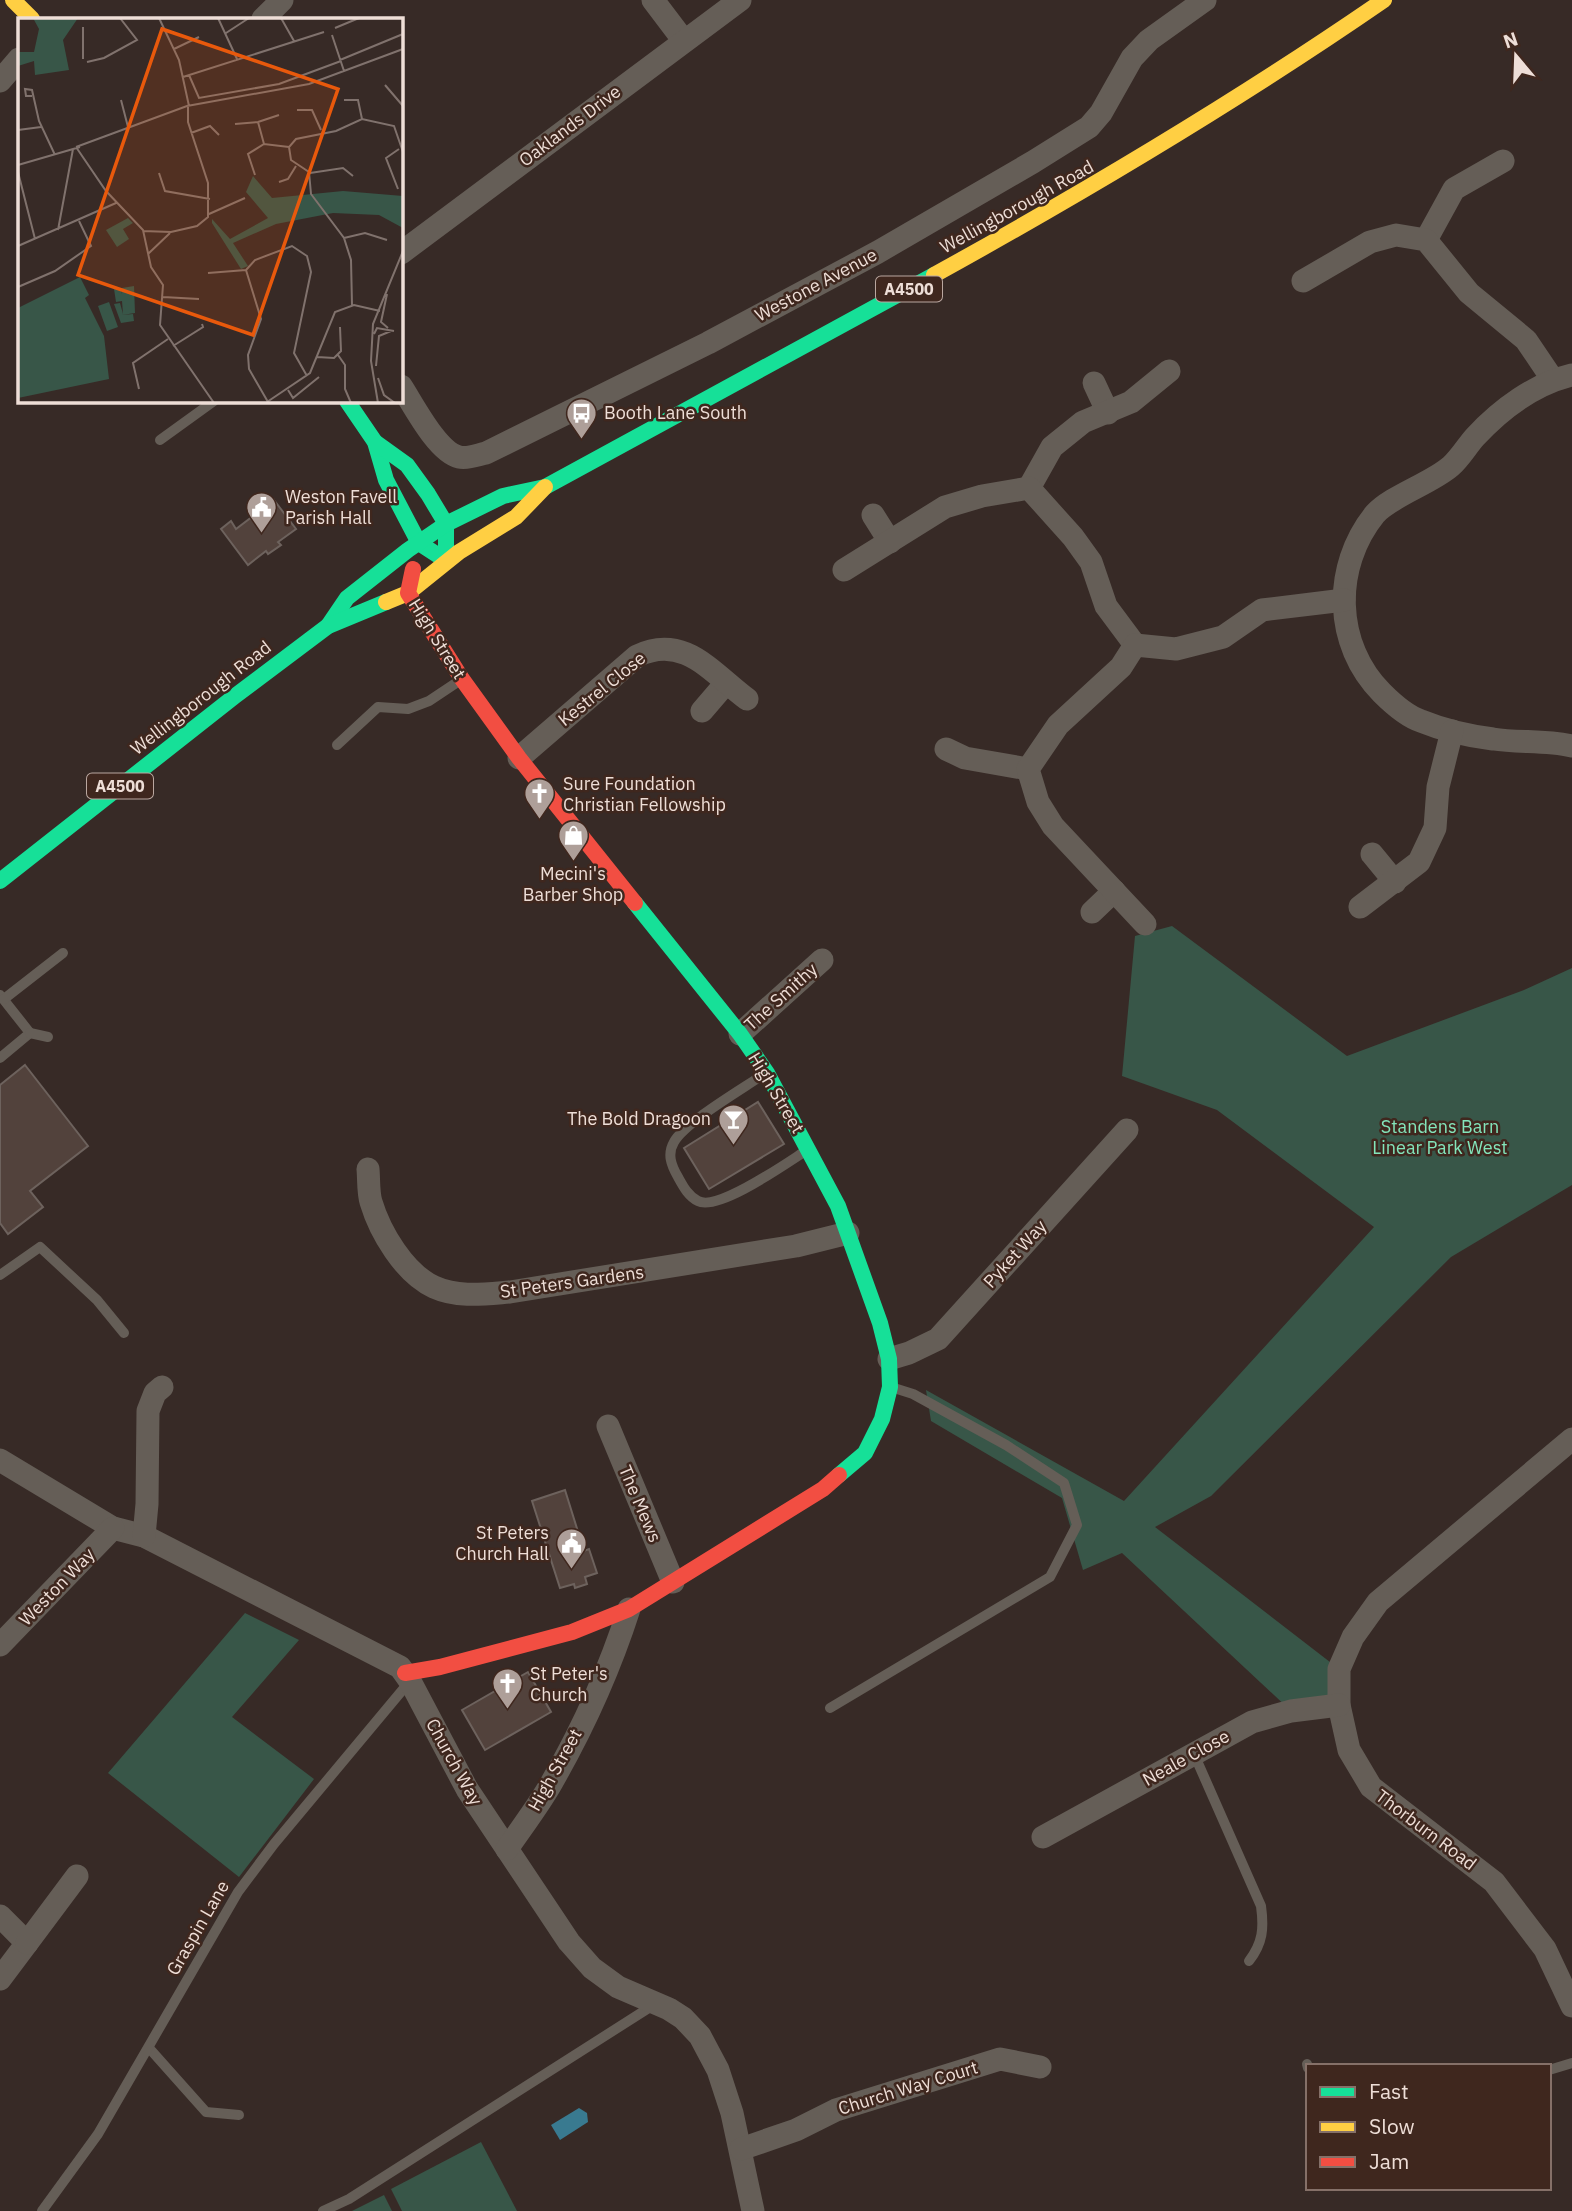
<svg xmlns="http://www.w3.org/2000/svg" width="1572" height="2211" font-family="'IBM Plex Sans',sans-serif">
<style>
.green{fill:#385648}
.water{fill:#397a90}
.building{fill:#52423c;stroke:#6d625d;stroke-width:2}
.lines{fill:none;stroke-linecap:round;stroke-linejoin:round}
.lane{stroke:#655e57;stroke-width:10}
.street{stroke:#655e57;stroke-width:23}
.fast{stroke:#16e098;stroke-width:16}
.slow{stroke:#ffcf43;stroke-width:16}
.jam{stroke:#f24e42;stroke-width:16}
.labels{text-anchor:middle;stroke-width:5;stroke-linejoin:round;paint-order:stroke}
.shield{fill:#3f271e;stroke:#baa7a0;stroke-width:2}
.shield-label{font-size:16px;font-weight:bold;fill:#eeded7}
.street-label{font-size:18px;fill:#eeded7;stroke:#3f271e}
.poi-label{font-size:18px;fill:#eeded7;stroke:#3f271e;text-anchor:start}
.park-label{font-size:18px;fill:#83e5bb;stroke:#3f271e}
.inset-road{fill:none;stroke:#80726d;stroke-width:2}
.view{fill:#e8590c;fill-opacity:0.15;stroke:#e8590c;stroke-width:3.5}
.inset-edge{fill:none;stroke:#eeded7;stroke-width:3.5}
</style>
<rect width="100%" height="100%" fill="#372a26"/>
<g class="green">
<polygon points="1172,926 1347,1056 1524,990 1572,968 1572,1185 1451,1257 1211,1496 1155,1527 1339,1669 1339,1705 1291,1711 1122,1553 1083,1570 1062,1498 931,1421 926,1390 1124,1501 1374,1227 1217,1110 1122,1076 1135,936"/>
<polygon points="245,1613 299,1640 232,1717 314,1779 239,1877 108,1773"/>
<polygon points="481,2142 517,2211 402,2211 391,2189"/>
<polygon points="384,2195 392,2211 352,2211"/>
</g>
<polygon class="water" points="579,2108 587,2113 588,2122 560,2140 551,2125"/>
<g class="building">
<polygon points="274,500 296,529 278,542 281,545 268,554 266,551 248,565 221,529 231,521 236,529"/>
<polygon points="25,1065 88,1146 30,1191 43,1207 8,1234 0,1223 0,1085"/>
<polygon points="758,1102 784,1144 709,1189 684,1148"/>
<polygon points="565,1490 584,1551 589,1549 597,1573 585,1577 587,1584 575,1588 574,1584 560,1588 532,1501"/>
<polygon points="528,1672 551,1712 485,1750 462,1710"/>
</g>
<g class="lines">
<g class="lane">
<polyline points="160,440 214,401"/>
<polyline points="337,745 378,707 408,709 429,701 459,681"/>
<polyline points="0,995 30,1033 0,1058"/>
<polyline points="4,999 63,953"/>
<polyline points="30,1033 48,1037"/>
<path d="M764,1074C744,1088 685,1122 674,1142C667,1154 671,1165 678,1177C683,1186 688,1196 698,1201C718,1212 788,1162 807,1150"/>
<polyline points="0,1275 40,1247 97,1300 124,1333"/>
<polyline points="830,1708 1050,1577 1077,1525 1064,1483 1006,1445 913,1394 894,1388"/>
<path d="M1194,1754L1261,1906C1264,1928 1263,1943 1249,1961"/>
<polyline points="149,2048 206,2112 239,2115"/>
<polyline points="1307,2064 1308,2068"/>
<polyline points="1549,2070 1572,2063"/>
<polyline points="42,2211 98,2134 238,1892 274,1844 410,1681"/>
<polyline points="323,2211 349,2199 655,2004"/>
</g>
<g class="street">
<polyline points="653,0 684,41"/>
<polyline points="263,19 282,0"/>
<polyline points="0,81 19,59"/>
<polyline points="1426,240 1454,189 1503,161"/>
<polyline points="401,253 740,0"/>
<polyline points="1303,281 1370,242 1396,235 1426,240 1469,293 1526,340 1553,380"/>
<path d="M1572,375C1535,384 1501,409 1475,437C1467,446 1460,458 1451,466C1432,483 1391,496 1375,514C1332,567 1334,645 1382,693C1393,704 1406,716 1421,721C1443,730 1469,736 1493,739C1519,743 1546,740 1572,746"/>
<polyline points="1094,383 1108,413"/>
<path d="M401,386C413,404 437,452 459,457C468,459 477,455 486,453L708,343L878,252L1033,162L1089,127L1101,113L1132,58L1149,40L1205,0"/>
<polyline points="1029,488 1052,447 1083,422 1131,402 1169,371"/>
<polyline points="873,515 890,542"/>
<polyline points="844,570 945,507 982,496 1029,488 1073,537 1091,562 1106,606 1135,645"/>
<polyline points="702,711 726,683"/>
<polyline points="946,749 965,758 1028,769"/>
<path d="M519,758L637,656C684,633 712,673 747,699"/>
<polyline points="1372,854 1395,882"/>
<polyline points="1360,907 1419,862 1435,828 1438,787 1452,731"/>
<polyline points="1092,912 1114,891"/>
<polyline points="1145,924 1053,826 1038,802 1028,769 1058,725 1121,667 1135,645 1176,649 1223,637 1262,610 1344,600"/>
<polyline points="740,1034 822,960"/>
<path d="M368,1169C369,1180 368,1192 371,1202C380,1232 404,1273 434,1287C458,1298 485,1294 510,1292L796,1246L848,1233"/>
<polyline points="889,1359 909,1353 938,1339 1127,1130"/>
<polyline points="608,1426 673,1582"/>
<polyline points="1572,1439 1378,1602 1353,1637 1339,1669 1339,1705 1349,1750 1371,1787 1494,1882 1545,1949 1572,2006"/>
<polyline points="0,1460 113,1528 144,1536 400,1667 410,1681 467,1789 569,1942 592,1968 618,1987 669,2009 683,2018 700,2036 718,2070 732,2113 753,2211"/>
<polyline points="144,1536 147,1504 148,1411 155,1393 162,1387"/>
<polyline points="0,1645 113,1528"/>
<polyline points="1043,1837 1252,1722 1291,1711 1339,1705"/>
<path d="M507,1849C522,1827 539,1805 552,1782C583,1728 610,1668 629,1609"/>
<polyline points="0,1916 27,1943 0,1979"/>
<polyline points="27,1943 77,1876"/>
<polyline points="741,2149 796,2130 836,2110 1000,2059 1040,2067"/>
</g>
<g class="fast">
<polyline points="347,401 375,442 386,480 419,543 439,556"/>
<polyline points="375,442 407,465 428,494 446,524 446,549"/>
<polyline points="328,626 347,598 408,550 446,524 503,496 545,487 934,275"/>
<polyline points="0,881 235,696 328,626 386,602"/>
<polyline points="635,903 740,1034 767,1073 838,1206 880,1323 889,1359 890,1387 882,1419 865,1453 839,1475"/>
</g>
<g class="slow">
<polyline points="13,0 32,19"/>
<path d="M934,275C1088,190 1239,100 1384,0"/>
<polyline points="386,602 408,593 459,552 516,517 545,487"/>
</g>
<g class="jam">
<polyline points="413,569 408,593 462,679 519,758 635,903"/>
<polyline points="405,1673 440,1667 572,1632 629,1609 823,1489 839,1475"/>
</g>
</g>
<defs>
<symbol id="bus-pin" viewBox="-11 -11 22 30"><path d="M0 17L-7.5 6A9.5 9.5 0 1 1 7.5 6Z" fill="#ae9f99" stroke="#3f271e"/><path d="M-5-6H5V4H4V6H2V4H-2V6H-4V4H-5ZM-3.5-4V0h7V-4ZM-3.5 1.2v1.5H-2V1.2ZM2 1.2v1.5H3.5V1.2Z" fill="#fff"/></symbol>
<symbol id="civic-pin" viewBox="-11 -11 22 30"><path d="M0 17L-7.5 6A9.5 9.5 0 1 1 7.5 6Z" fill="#ae9f99" stroke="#3f271e"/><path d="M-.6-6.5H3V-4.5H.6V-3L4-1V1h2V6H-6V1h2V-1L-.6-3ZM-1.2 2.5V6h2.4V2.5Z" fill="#fff"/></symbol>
<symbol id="church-pin" viewBox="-11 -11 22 30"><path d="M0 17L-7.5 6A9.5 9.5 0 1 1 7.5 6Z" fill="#ae9f99" stroke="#3f271e"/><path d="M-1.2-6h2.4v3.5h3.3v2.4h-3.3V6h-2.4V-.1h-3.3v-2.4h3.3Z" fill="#fff"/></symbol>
<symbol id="shop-pin" viewBox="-11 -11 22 30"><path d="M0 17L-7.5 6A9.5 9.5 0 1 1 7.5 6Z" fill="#ae9f99" stroke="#3f271e"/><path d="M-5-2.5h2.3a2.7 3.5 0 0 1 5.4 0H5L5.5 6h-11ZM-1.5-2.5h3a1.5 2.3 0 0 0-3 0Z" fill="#fff"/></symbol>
<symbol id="bar-pin" viewBox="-11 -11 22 30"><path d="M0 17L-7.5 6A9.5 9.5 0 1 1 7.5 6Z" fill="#ae9f99" stroke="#3f271e"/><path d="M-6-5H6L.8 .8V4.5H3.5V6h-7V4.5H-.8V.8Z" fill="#fff"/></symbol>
</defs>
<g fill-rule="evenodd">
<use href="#bus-pin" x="564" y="396" width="35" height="47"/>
<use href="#civic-pin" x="244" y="490" width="35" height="47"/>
<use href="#church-pin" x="522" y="776" width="35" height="47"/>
<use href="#shop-pin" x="556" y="818" width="35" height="47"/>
<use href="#bar-pin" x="716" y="1102" width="35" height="47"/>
<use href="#civic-pin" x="554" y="1526" width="35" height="47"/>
<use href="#church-pin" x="490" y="1666" width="35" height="47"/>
</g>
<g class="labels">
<g class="shield">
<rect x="876" y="276.5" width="66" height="25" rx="5"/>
<rect x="87" y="773.5" width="66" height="25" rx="5"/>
</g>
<g class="shield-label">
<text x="909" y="295">A4500</text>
<text x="120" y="792">A4500</text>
</g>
<g class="street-label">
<text transform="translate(570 126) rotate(-37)" y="6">Oaklands Drive</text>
<text transform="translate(1017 207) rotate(-29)" y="6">Wellingborough Road</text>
<text transform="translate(816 285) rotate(-28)" y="6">Westone Avenue</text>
<text transform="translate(437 639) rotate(58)" y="6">High Street</text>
<text transform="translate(602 689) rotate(-39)" y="6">Kestrel Close</text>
<text transform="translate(201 698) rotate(-38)" y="6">Wellingborough Road</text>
<text transform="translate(781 997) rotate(-42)" y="6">The Smithy</text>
<text transform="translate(776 1093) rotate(59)" y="6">High Street</text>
<text transform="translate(1015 1254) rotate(-48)" y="6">Pyket Way</text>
<text transform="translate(572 1282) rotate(-8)" y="6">St Peters Gardens</text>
<text transform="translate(640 1504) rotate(67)" y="6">The Mews</text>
<text transform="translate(57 1587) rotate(-46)" y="6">Weston Way</text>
<text transform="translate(1186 1758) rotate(-29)" y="6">Neale Close</text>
<text transform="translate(454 1762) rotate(61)" y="6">Church Way</text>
<text transform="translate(555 1770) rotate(-61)" y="6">High Street</text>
<text transform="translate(1426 1830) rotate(37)" y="6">Thorburn Road</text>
<text transform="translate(198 1928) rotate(-60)" y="6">Graspin Lane</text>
<text transform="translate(908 2088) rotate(-17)" y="6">Church Way Court</text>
</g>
<g class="poi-label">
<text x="604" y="419">Booth Lane South</text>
<text x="285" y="503">Weston Favell<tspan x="285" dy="21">Parish Hall</tspan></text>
<text x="563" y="790">Sure Foundation<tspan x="563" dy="21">Christian Fellowship</tspan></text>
<text x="573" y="880" text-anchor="middle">Mecini's<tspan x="573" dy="21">Barber Shop</tspan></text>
<text x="711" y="1125" text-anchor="end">The Bold Dragoon</text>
<text x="549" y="1539" text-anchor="end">St Peters<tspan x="549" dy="21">Church Hall</tspan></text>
<text x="530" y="1680">St Peter's<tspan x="530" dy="21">Church</tspan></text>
</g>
<g class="park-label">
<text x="1440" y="1133">Standens Barn<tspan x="1440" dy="21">Linear Park West</tspan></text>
</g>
</g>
<g transform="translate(18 18)">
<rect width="385" height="385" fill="#372a26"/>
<path d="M15,0H60L45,22L51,52L17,57L16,43L0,48V34H16L21,11ZM235,158L254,180L325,173L385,178V210L361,197L315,195L258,206L215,225L230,248L223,251L194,205V201L212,221L250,200L228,174ZM110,200L115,205L105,211L111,221L99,229L88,212ZM62,259L71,277L67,280L86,318L91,361L0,380V290ZM116,268L117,295L104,297L115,296L116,303L103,305L96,286L102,285L105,296L104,283L98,284L96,271L103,270L104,276V270ZM91,284L100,309L89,313L80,288Z" fill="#385648"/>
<path class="inset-road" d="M141,0L161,42L171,88M200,0L219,41M263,0L276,23M317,10L341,0M208,15L231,0M314,17L326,53M156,31L181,19M65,41V9M322,42L385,16M69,44L86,40L119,22L102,0M171,57L181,80L261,66L323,43M165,59L306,14M367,67L385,88M14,78H8L7,71L14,72L21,103L37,137M103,82L110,109M326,82H340L344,101M279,92H294L303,112M240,104L261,97M217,106L240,104L246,126M0,112L23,109M173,115L192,108L201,117M58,129L88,173L125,212L133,249L145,267L142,307L196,385M58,129L169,88L291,66L385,31M0,147L62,129M0,154L17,221M141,155L147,173L192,181M292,155L325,150L335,158M237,157L230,136L246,126L271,129M261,164L270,161L278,148M380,171L368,140L381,131M191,196L227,180M40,212L55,131M125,213L153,214L179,208L190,199V165L170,104V88M326,220L347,215L369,222M0,228L98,185M130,236L152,215M190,255L228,252M0,269L37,253L73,228L61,203M369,276L363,304L370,310M145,279L181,281M334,287L333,242L326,220L293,176L291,154L273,142L271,129L278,121L318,113L344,101L376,108L385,134M356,316L359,310L376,313M155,328L185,309L184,306M320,337L327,347V371L333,385M299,339L316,340L323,333L322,309M358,348L361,318L373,313M360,360L366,377L377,385M121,371L115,345L150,321M270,372L275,380L301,359M249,384L292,355L317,294L336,287L362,293M250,384L231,351L230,337L243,301L228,252L237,242L274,228L289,238L293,254L276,335L289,358M360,385L353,343L355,306L385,233"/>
<path class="view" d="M144,11L320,71L235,317L60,257Z"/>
<rect width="385" height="385" class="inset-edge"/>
</g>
<rect x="1306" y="2064" width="245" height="126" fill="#3f271e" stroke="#857068" stroke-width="2"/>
<rect x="1320" y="2087" width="35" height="10" fill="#16e098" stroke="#857068" stroke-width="2"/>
<text x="1369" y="2099" font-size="21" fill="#eeded7">Fast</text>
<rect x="1320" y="2122" width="35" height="10" fill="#ffcf43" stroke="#857068" stroke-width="2"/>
<text x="1369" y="2134" font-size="21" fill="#eeded7">Slow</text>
<rect x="1320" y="2157" width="35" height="10" fill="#f24e42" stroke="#857068" stroke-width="2"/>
<text x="1369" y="2169" font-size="21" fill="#eeded7">Jam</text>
<g transform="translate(1516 56) rotate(341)" stroke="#3f271e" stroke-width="5" paint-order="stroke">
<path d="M0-5L12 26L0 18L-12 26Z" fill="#eeded7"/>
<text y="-10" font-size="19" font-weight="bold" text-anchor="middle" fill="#eeded7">N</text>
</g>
</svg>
